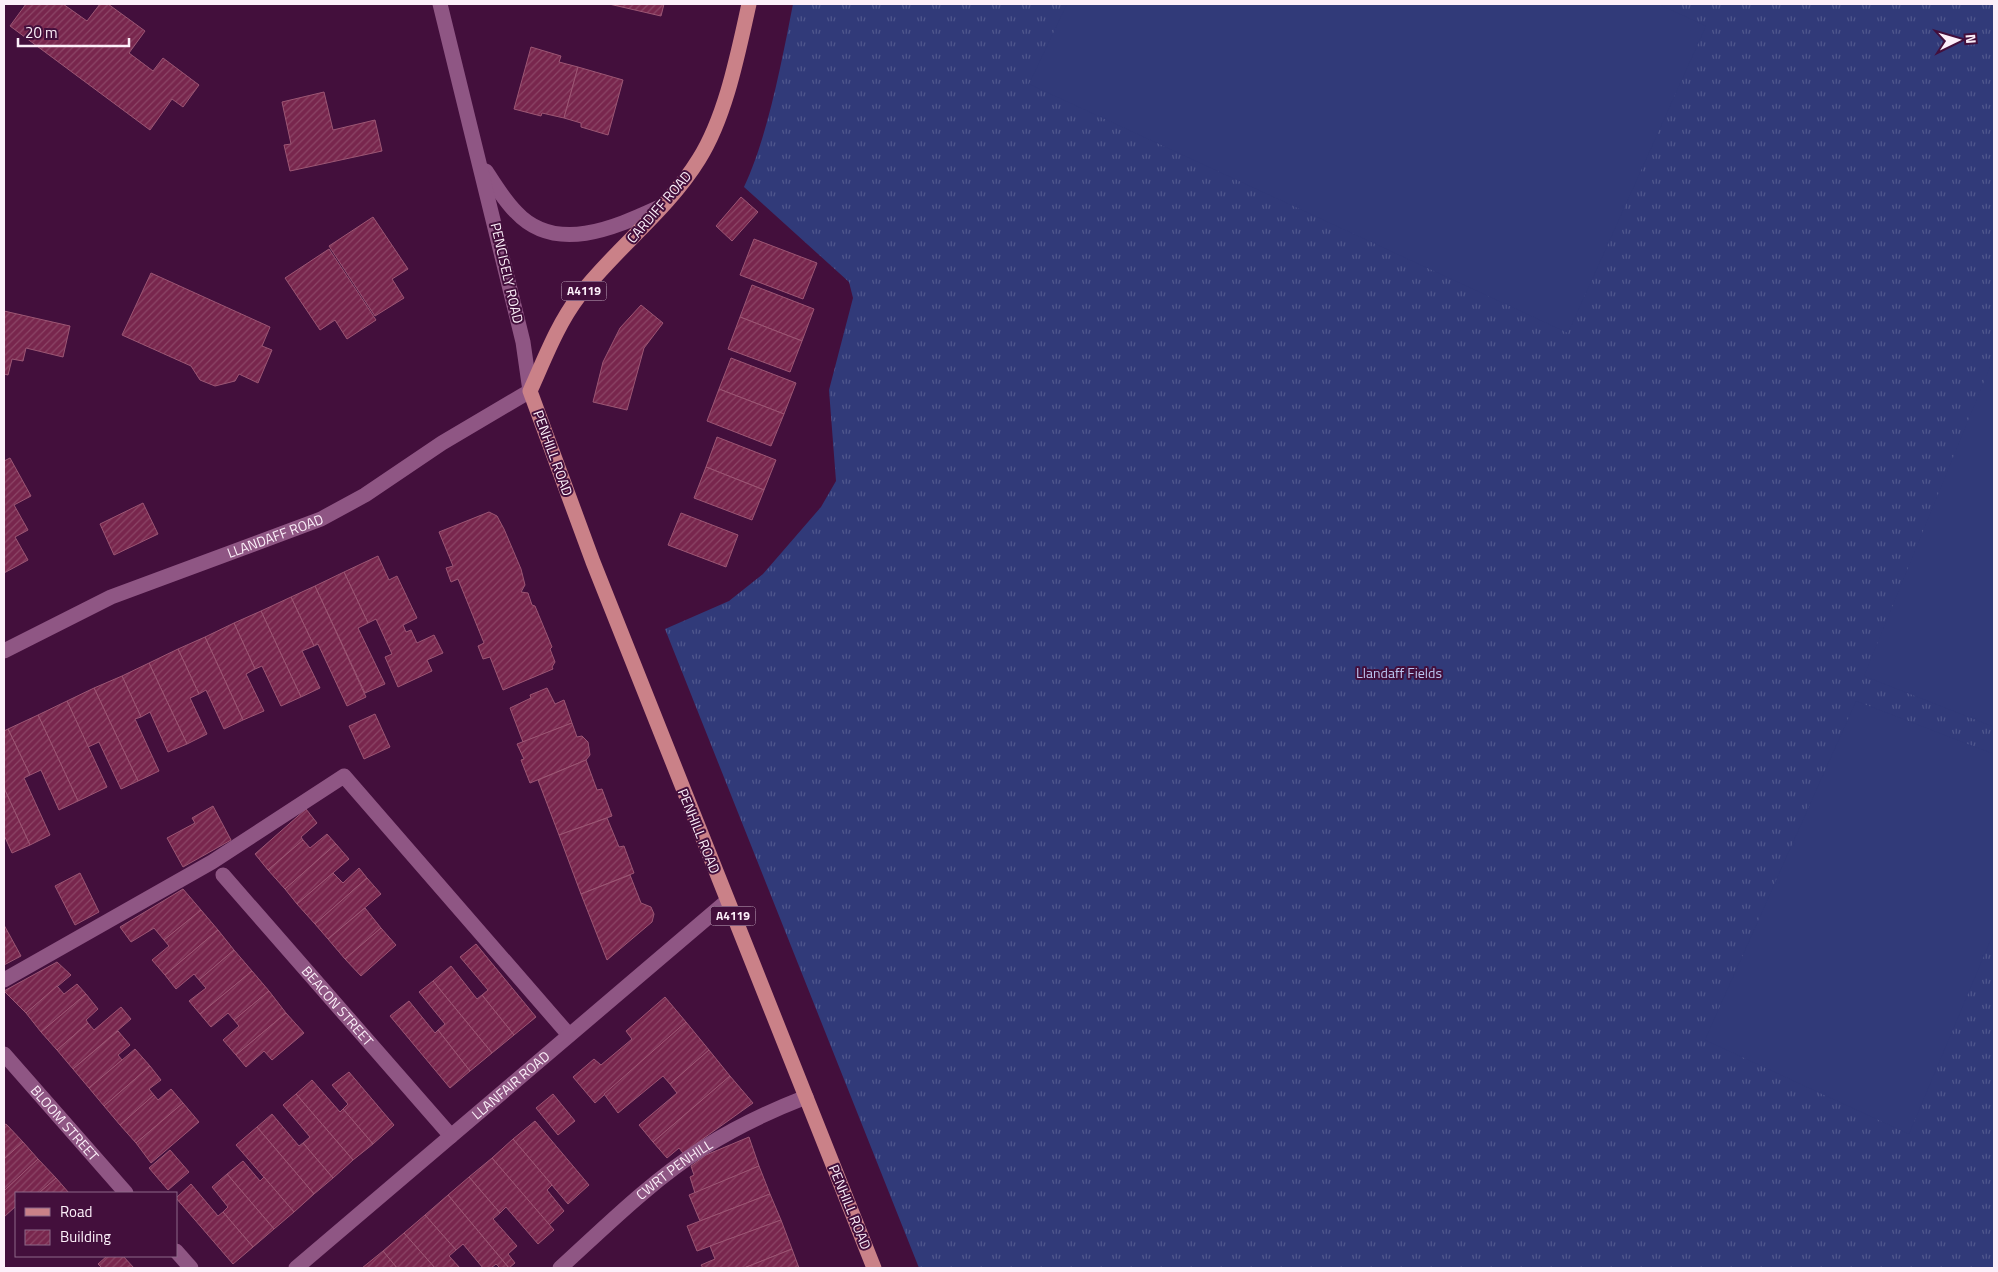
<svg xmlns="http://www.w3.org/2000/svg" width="1998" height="1272" font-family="'Titillium Web',sans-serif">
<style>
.grass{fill:url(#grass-tufts)}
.garden{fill:#313a79}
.building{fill:url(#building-hatch);stroke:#9c5674}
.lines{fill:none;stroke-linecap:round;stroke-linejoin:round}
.lane{stroke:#8f5684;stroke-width:15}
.street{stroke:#8f5684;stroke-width:15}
.secondary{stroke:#8f5684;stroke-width:15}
.primary{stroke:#ca8188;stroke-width:15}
.labels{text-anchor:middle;stroke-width:4;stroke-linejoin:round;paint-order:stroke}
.shield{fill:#430f3c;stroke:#c4acc0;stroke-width:1}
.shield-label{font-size:12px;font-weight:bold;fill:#fceff9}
.street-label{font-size:14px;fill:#fceff9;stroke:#430f3c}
.park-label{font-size:14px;fill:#bcc6f1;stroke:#430f3c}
</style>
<defs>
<pattern id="grass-tufts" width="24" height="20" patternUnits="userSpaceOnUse" patternTransform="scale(1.25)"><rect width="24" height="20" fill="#313a79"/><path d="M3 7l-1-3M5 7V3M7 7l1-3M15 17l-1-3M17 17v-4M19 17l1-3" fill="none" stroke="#50578d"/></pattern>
<pattern id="building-hatch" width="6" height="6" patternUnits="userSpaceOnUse" patternTransform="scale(1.25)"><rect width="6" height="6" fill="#78264d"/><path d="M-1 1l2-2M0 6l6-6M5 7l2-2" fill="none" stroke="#8c4667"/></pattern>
</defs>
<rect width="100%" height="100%" fill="#430f3c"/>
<path class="grass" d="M793,4H1994V1268H919L665,629L729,601L763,574L821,507L836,481L829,390L853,298L849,282L744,187C768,136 782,60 793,4Z"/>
<g class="garden">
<polygon points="1067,4 1658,4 1706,26 1568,333 1029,84"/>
<polygon points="1994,357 1994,727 1864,676"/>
<polygon points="1856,701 1994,754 1994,932 1909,1134 1705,1040"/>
</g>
<g class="building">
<polygon points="26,4 63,4 87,21 100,4 108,4 145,31 129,53 153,71 163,58 199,85 183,107 172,99 150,130 10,26"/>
<polygon points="609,4 664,4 661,16"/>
<polygon points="531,47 561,56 559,62 578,67 564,118 542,113 541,116 514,109"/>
<polygon points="578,67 623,80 608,135 581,127 581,123 564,118"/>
<polygon points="324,92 333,130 375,120 382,151 290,171 284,145 291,144 282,102"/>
<polygon points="741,197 758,212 732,241 716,226"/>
<polygon points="373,217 408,269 392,279 404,298 375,316 329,246"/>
<polygon points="754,239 817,263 803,299 740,275"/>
<polygon points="329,249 376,320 347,339 335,320 320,330 285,278"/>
<polygon points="151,273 270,327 262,346 272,350 258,383 239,374 235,381 215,386 200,380 191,366 122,335"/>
<polygon points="752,285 814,309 802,341 740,317"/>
<polygon points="641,305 663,323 644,348 627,410 593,402 603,362 620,328"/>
<polygon points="4,311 70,326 63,357 26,348 23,361 12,359 8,375 4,374"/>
<polygon points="740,317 802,341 790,372 728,349"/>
<polygon points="731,358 796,383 784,414 719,389"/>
<polygon points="719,389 784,414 771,446 707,421"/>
<polygon points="717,437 776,460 764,490 706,467"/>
<polygon points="10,458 31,496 14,505 28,530 15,537 28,560 4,573 4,461"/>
<polygon points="706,467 764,490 752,520 694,498"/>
<polygon points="143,503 158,534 114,555 100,524"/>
<polygon points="489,512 497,516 504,529 521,569 525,585 521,592 528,593 532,605 535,606 552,647 550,649 555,662 552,667 553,669 503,690 490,657 483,659 478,646 484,643 458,579 451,582 446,568 453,566 439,532"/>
<polygon points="681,513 738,535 726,567 668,545"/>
<polygon points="378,556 389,580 397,576 417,618 403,625 406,632 411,630 417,643 434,635 443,653 427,660 432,671 398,687 385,657 392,654 376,619 368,623 344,572"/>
<polygon points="344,572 368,623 358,628 385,684 365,693 315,586"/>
<polygon points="315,586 366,697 347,706 318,644 314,646 291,597"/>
<polygon points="291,597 314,646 302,651 320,688 301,697 261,611"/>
<polygon points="261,611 301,697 281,706 262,666 255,669 234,623"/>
<polygon points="234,623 255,669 246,674 264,711 243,720 205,637"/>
<polygon points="205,637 243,720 224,729 206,690 199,694 178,649"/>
<polygon points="178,649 199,694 190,698 207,734 187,744 149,663"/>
<polygon points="149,663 187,744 168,752 150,712 141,717 122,676"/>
<polygon points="122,676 141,717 135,719 159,771 138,781 94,688"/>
<polygon points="94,688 138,781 121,789 99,742 88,747 67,701"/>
<polygon points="547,688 555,704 564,700 572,723 523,742 510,708 531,698 530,695"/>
<polygon points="67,701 107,787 78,801 38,715"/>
<polygon points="375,714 390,747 364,759 349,726"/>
<polygon points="38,715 78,801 59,810 41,770 30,775 8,729"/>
<polygon points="572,723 577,737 582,736 588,742 590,755 586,760 530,783 521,760 524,759 517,744"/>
<polygon points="8,729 30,775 24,778 50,835 30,845 4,788 4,731"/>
<polygon points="586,760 597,790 602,789 612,816 559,835 538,780"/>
<polygon points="4,788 30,845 12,853 4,835"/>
<polygon points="213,806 231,840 183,867 167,838 195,823 192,818"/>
<polygon points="306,809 317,823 301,837 303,840 268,870 255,854"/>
<polygon points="607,818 619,847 624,846 634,873 581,894 559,835"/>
<polygon points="327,834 336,844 285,889 268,870 303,840 310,848"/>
<polygon points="336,844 349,859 297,904 285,889"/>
<polygon points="359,868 367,878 315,924 297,904 333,873 343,883"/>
<polygon points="80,873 99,912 75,925 55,886"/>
<polygon points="630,875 641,903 651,907 654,914 652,922 607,960 581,894"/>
<polygon points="367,878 381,894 328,939 315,924"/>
<polygon points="183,889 201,910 164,940 154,928 131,942 120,927"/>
<polygon points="365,908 381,928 345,959 328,939"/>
<polygon points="201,910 218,930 165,975 152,960 169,946 164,940"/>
<polygon points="4,925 21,956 4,965"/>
<polygon points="381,928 396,945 361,976 345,959"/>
<polygon points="218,930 234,950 199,980 194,974 176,989 165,975"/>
<polygon points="476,944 536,1017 514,1035 482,995 488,990 460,957"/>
<polygon points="234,950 252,971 200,1014 189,1001 206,988 199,980"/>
<polygon points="57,962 71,975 26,1013 4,991"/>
<polygon points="451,966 477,999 482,995 514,1035 492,1053 433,981"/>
<polygon points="252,971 269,991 234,1020 228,1013 211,1027 200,1014"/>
<polygon points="433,981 492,1053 470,1071 438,1030 445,1024 419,992"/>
<polygon points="77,984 86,994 41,1032 26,1013 57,986 64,994"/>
<polygon points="269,991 286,1013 236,1055 223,1040 239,1026 234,1020"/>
<polygon points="86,994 98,1009 86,1020 88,1023 57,1050 41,1032"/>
<polygon points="665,997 686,1022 595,1103 573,1077 594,1059 601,1065 632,1039 626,1031"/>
<polygon points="409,1001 435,1033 438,1030 470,1071 450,1088 390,1016"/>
<polygon points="121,1007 131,1019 73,1069 57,1050 88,1023 94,1030"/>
<polygon points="286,1013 304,1033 272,1060 264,1051 246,1067 236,1055"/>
<polygon points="686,1022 709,1050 670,1084 663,1076 618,1113 604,1094"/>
<polygon points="118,1031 130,1045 118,1055 122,1060 89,1088 73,1069"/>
<polygon points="135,1049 150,1066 104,1106 89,1088"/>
<polygon points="709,1050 730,1076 653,1142 639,1125 677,1093 670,1084"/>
<polygon points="150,1066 161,1080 149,1089 154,1095 120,1125 104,1106"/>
<polygon points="349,1072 394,1125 373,1144 343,1109 348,1104 332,1085"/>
<polygon points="730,1076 753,1103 683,1153 679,1148 667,1158 653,1142"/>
<polygon points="312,1080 340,1112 343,1109 373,1144 353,1160 296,1094"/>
<polygon points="171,1089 183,1103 136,1143 120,1125 154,1095 158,1100"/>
<polygon points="296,1094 353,1160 333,1178 303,1143 310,1137 283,1105"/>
<polygon points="553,1094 575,1121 558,1135 536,1108"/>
<polygon points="183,1103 199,1122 151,1163 136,1143"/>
<polygon points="272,1114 299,1146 303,1143 333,1178 314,1194 257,1127"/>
<polygon points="535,1121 589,1185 568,1204 513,1139"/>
<polygon points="6,1124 23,1142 4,1159 4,1125"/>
<polygon points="257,1127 314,1194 294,1212 236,1145"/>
<polygon points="749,1137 759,1166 695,1193 690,1177 694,1175 691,1166 706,1155"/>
<polygon points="513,1139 552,1185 547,1190 564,1211 549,1225 492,1158"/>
<polygon points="23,1142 38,1159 4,1191 4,1159"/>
<polygon points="170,1150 189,1172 168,1190 149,1168"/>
<polygon points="492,1158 554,1230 538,1244 506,1207 500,1213 469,1177"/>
<polygon points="38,1159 56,1178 39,1193 16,1193 16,1206 4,1217 4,1191"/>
<polygon points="243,1161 260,1181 264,1177 294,1212 274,1229 227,1174"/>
<polygon points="759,1166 770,1194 700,1221 689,1195"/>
<polygon points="227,1174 274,1229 253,1247 223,1212 228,1207 212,1187"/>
<polygon points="469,1177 500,1213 493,1219 517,1246 508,1254 515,1263 509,1268 448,1195"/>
<polygon points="56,1178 69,1193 39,1193"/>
<polygon points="191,1184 218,1216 223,1212 253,1247 233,1264 176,1198"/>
<polygon points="770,1194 781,1220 697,1251 687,1226"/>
<polygon points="448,1195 509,1268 500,1268 496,1264 491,1268 483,1268 463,1244 456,1250 425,1215"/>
<polygon points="425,1215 456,1250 449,1256 460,1268 435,1268 404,1233"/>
<polygon points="781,1220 792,1249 744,1268 703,1268 701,1265 715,1259 710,1246"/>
<polygon points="404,1233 435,1268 397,1268 383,1251"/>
<polygon points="792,1249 799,1268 744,1268"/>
<polygon points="383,1251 397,1268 362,1268"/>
<polygon points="107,1256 123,1256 134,1268 102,1268 98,1264"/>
</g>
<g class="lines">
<g class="lane">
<polyline points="4,980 212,862 344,776 569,1035"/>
<path id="s1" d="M560,1268C605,1227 651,1181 703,1148C736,1127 770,1111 806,1097"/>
</g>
<g class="street">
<path id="s2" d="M223,875L451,1136"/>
<path id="s3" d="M4,1054L126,1193"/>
<polyline points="176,1251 191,1268"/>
<path id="s4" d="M296,1268L727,901"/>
</g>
<g class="secondary">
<path d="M486,171C495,185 504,200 516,212C556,255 616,227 660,207"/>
<path id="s5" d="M4,651L111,597L321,519L365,495L442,443L530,391L523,342L440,4"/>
</g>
<path class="primary" d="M749,4C738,53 726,116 699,159C667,211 616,248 579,296C557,325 545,358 530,391L593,562L874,1268"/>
</g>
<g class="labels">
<g class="shield">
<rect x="561.5" y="281.5" width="45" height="19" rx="4"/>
<rect x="710.5" y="906.5" width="45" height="19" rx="4"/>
</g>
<g class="shield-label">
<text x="584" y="295">A4119</text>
<text x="733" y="920">A4119</text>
</g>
<g class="street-label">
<text transform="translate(659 207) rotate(-49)" y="5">CARDIFF ROAD</text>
<text transform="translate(507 273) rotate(77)" y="5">PENCISELY ROAD</text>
<text transform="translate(553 453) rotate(70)" y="5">PENHILL ROAD</text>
<text dy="5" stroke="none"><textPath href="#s5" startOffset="295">LLANDAFF ROAD</textPath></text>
<text transform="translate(699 831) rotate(68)" y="5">PENHILL ROAD</text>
<text dy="5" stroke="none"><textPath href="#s2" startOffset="174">BEACON STREET</textPath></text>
<text dy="5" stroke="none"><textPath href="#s4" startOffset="282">LLANFAIR ROAD</textPath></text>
<text dy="5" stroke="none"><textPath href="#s3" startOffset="92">BLOOM STREET</textPath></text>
<text dy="5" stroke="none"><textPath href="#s1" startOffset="151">CWRT PENHILL</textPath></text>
<text transform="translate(850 1207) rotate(68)" y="5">PENHILL ROAD</text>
</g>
<g class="park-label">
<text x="1399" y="678">Llandaff Fields</text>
</g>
</g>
<rect width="1998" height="1272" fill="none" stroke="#fceff9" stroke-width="10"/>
<rect x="15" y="1192" width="162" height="65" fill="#430f3c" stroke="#8d6988"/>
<rect x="25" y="1208" width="25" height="8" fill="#ca8188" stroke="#8d6988"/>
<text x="60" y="1217" font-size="15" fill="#fceff9">Road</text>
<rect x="25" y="1230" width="25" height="15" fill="url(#building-hatch)" stroke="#8d6988"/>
<text x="60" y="1242" font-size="15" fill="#fceff9">Building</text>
<g transform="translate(1958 40) rotate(85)" stroke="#430f3c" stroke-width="4" paint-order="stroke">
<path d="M0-4L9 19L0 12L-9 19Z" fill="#fceff9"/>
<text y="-8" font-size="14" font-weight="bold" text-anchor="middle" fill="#fceff9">N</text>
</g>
<path d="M18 38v8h111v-8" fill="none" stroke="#fceff9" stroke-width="2.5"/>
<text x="25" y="38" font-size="15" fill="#fceff9" stroke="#430f3c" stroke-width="4" paint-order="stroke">20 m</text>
</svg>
